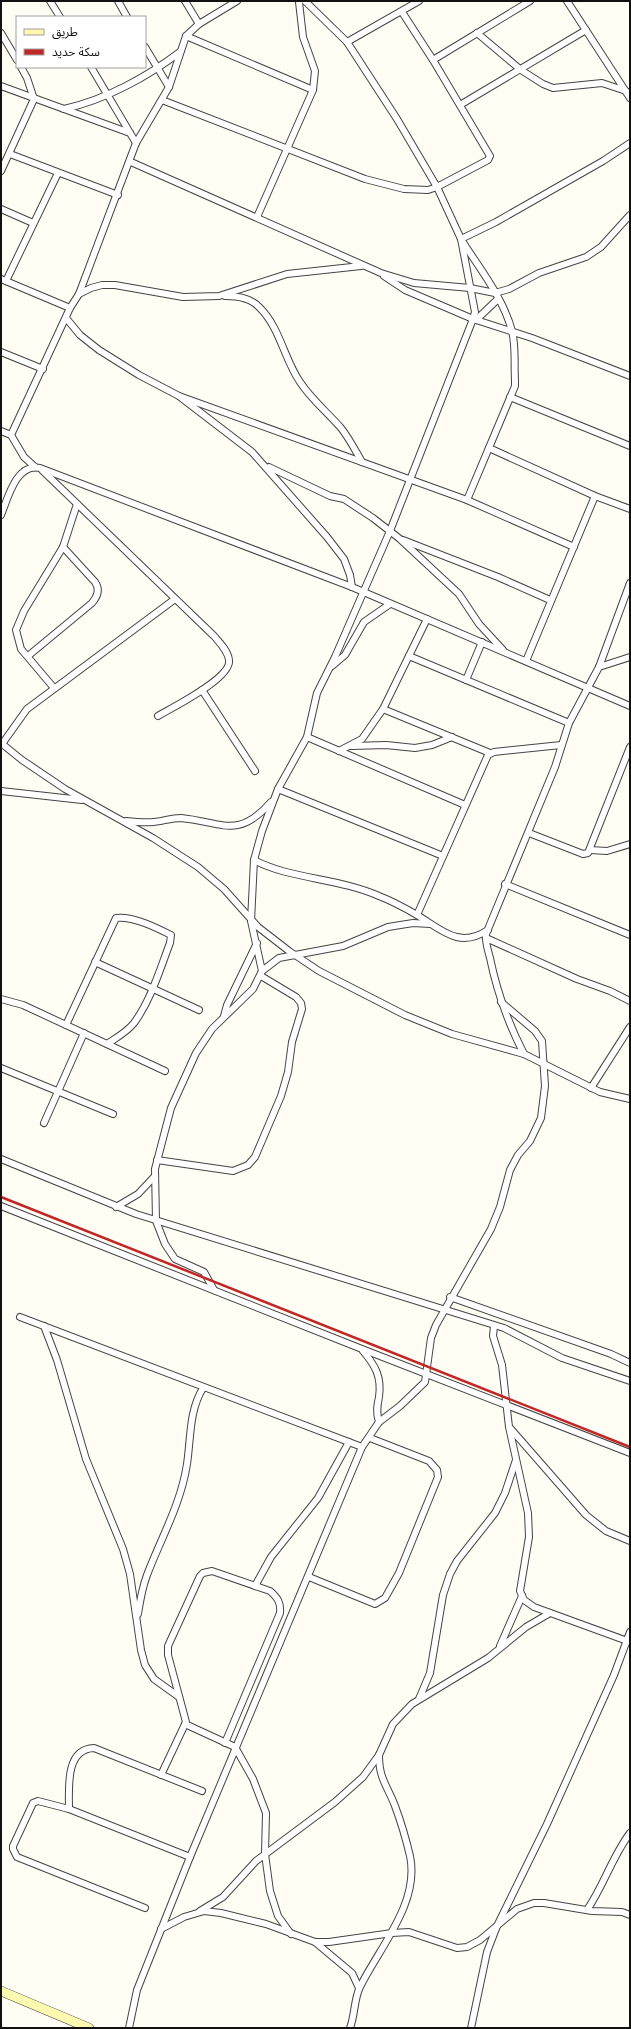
<svg xmlns="http://www.w3.org/2000/svg" width="631" height="2029" font-family="Lora,'Noto Sans Arabic',serif">
<style>
.lines{fill:none;stroke-linecap:round;stroke-linejoin:round}
.street-casing{stroke:#444;stroke-width:8}
.secondary-casing{stroke:#333;stroke-width:10}
.street{stroke:#fff;stroke-width:6}
.secondary{stroke:#fef9b0;stroke-width:9}
.rail{stroke:#c22728;stroke-width:2.5}
</style>
<rect width="100%" height="100%" fill="#fffdf4"/>
<g class="lines">
<defs>
<g id="street">
<polyline points="50,1 60,17"/>
<polyline points="118,1 127,17"/>
<polyline points="185,1 199,24"/>
<polyline points="567,1 630,98"/>
<polyline points="1,33 17,60"/>
<polyline points="477,33 521,70 543,84 553,88 602,83 626,91"/>
<polyline points="186,36 313,90"/>
<polyline points="347,42 419,1"/>
<polyline points="145,47 169,87"/>
<polyline points="433,60 530,1"/>
<polyline points="91,67 136,143"/>
<polyline points="1,86 130,133"/>
<polyline points="162,100 365,179 404,189 428,190 437,187 488,160 490,156 433,60 402,12"/>
<polyline points="460,105 586,30"/>
<path d="M64,109C105,100 147,77 180,52"/>
<polyline points="10,154 118,195"/>
<polyline points="131,162 381,273 414,283 470,288 495,293 509,289 539,273 586,257 601,247 630,215"/>
<polyline points="1,171 34,99 27,78 21,67"/>
<polyline points="1,209 33,223"/>
<polyline points="257,217 313,90 315,71 303,37 299,2"/>
<polyline points="384,276 405,290 473,319 532,338 630,376"/>
<polyline points="1,279 70,308"/>
<polyline points="6,281 58,173"/>
<polyline points="79,294 91,288 102,285 115,285 183,297 219,296 287,274 361,266"/>
<path d="M225,296C236,296 251,298 259,307C280,327 284,359 300,382C311,399 327,412 341,428C349,438 355,450 362,462"/>
<polyline points="66,318 80,335 99,350 139,375 179,396 252,452 327,537 344,559 350,575 352,587"/>
<polyline points="476,320 498,299"/>
<polyline points="1,352 43,369"/>
<polyline points="179,396 467,500 574,547"/>
<polyline points="510,397 630,446"/>
<polyline points="1,431 11,435 24,457 35,467"/>
<polyline points="11,435 70,308 79,294 136,143 169,87 186,36 199,24 237,1"/>
<polyline points="489,448 595,496 630,509"/>
<polyline points="269,467 330,496 344,499 373,518 400,539 459,594 479,624 503,650"/>
<path d="M42,470L214,636C220,643 228,651 229,660C232,678 173,707 158,716"/>
<path d="M467,500L515,386V380C514,364 516,346 512,331C503,297 479,268 461,239L496,222L603,161L630,143"/>
<path d="M1,515C8,498 16,463 40,468L352,587L630,706"/>
<polyline points="403,540 498,577 550,600"/>
<path d="M28,656L92,603C98,596 100,589 95,582L63,547"/>
<polyline points="409,656 569,723"/>
<polyline points="526,661 595,496"/>
<polyline points="332,666 345,655 364,622 390,604"/>
<polyline points="599,667 630,657"/>
<polyline points="466,680 482,642"/>
<polyline points="54,688 21,649 16,630 24,611 63,547 77,504"/>
<polyline points="202,690 255,771"/>
<polyline points="383,709 490,753"/>
<polyline points="307,737 465,805"/>
<polyline points="1,743 22,760 65,789 153,838 198,867 224,889 258,927 289,951 319,971 405,1015 452,1034 524,1054 600,1092 630,1099"/>
<polyline points="2,744 27,709 175,599"/>
<polyline points="352,746 386,745 415,748 432,745 452,737"/>
<polyline points="339,751 362,739 383,709 427,619"/>
<polyline points="278,789 443,856"/>
<polyline points="1,791 82,800"/>
<path d="M126,821C135,822 145,823 154,822C163,821 172,818 181,818C222,822 238,840 271,802"/>
<polyline points="529,833 583,854 588,853 630,747"/>
<polyline points="590,850 607,851 630,844"/>
<path d="M254,860C289,879 339,878 379,896C392,901 405,908 417,915C442,930 459,949 488,930"/>
<polyline points="505,884 630,935"/>
<polyline points="417,915 488,755 494,752 561,745"/>
<polyline points="486,938 577,979 610,991 630,1001"/>
<polyline points="95,962 199,1010"/>
<polyline points="262,971 279,958 343,946 388,927 413,923 430,924"/>
<polyline points="1,999 23,1005 165,1071"/>
<polyline points="224,1016 227,1005 257,943"/>
<path d="M66,1025L116,918C133,916 155,927 171,935L170,943C160,969 151,1000 134,1023C127,1032 116,1038 107,1044"/>
<path d="M524,1054C508,1023 497,992 490,958C488,950 485,942 486,934L555,767L569,723L599,667L630,583"/>
<polyline points="1,1068 113,1114"/>
<polyline points="591,1088 630,1027"/>
<polyline points="44,1123 84,1033"/>
<polyline points="1,1159 136,1214 504,1328 562,1358 630,1381"/>
<polyline points="157,1160 233,1171 248,1165 255,1157 281,1096 288,1072 292,1042 302,1009 301,1003 296,997 261,976"/>
<polyline points="1,1206 362,1349 630,1453"/>
<polyline points="116,1207 138,1194 154,1177"/>
<polyline points="214,1290 204,1272 175,1259 165,1244 156,1221 155,1169 171,1108 196,1053 212,1029 253,989 262,971 251,921 254,860 262,831 278,789 307,737 317,693 335,657 390,531 473,319 475,312 461,239 437,187 397,119 347,42 305,1"/>
<polyline points="450,1297 611,1354 630,1363"/>
<polyline points="20,1317 362,1447"/>
<polyline points="44,1326 57,1360 86,1459 123,1549 130,1574 141,1650 145,1665 154,1679 179,1697"/>
<polyline points="494,1326 493,1336 502,1365 509,1427 528,1513 529,1537 520,1591 524,1600 534,1607 630,1642"/>
<path d="M363,1351C375,1365 382,1377 379,1397C377,1406 376,1413 379,1422"/>
<polyline points="510,1428 586,1515 606,1531 630,1541"/>
<polyline points="309,1577 375,1604 385,1598 399,1573 438,1477 437,1470 429,1461 370,1438"/>
<polyline points="255,1586 271,1557 318,1498 349,1442"/>
<path d="M138,1614C140,1601 142,1588 147,1575C161,1538 181,1504 187,1464C191,1437 189,1411 203,1388"/>
<polyline points="500,1646 522,1596"/>
<polyline points="419,1699 430,1673 443,1595 450,1574 457,1561 495,1513 505,1493 516,1460"/>
<polyline points="185,1724 235,1747 253,1779 266,1813 265,1854 270,1891 278,1916 291,1934"/>
<path d="M161,1775L186,1722L168,1655V1646L200,1576L203,1573L212,1571L270,1591C278,1598 281,1603 280,1613L225,1743"/>
<path d="M69,1809C69,1788 65,1749 94,1748L202,1791"/>
<polyline points="145,1908 17,1857 13,1849 13,1846 33,1803 38,1801 69,1809 190,1857"/>
<path d="M587,1910C604,1885 612,1857 630,1833"/>
<polyline points="200,1911 223,1897 256,1861 335,1802 363,1777 379,1755 393,1724 412,1704 488,1658 526,1627 550,1613"/>
<polyline points="161,1929 184,1917 204,1911 221,1913 266,1924 315,1942 329,1942 392,1933 409,1932 457,1948 467,1947 480,1940 517,1909 534,1903 544,1903 592,1911 622,1912 630,1915"/>
<polyline points="315,1942 352,1973 359,1988"/>
<polyline points="129,2028 137,1990 190,1857 362,1447 379,1422 400,1406 425,1382 431,1338 436,1325 491,1229 500,1207 510,1170 518,1155 530,1141 541,1118 545,1086 542,1041 535,1031 501,1002"/>
<path d="M350,2028C355,2015 354,1999 360,1987C379,1948 420,1903 410,1856C406,1839 401,1822 395,1806C387,1785 379,1779 379,1755"/>
<polyline points="471,2028 487,1952 497,1926 547,1824 614,1675 630,1632"/>
</g>
<polyline id="secondary" points="1,1991 89,2028"/>
</defs>
<use href="#street" class="street-casing"/>
<use href="#secondary" class="secondary-casing"/>
<use href="#street" class="street"/>
<use href="#secondary" class="secondary"/>
<polyline class="rail" points="1,1197 630,1447"/>
</g>
<rect width="631" height="2029" fill="none" stroke="#111111" stroke-width="4"/>
<rect x="16" y="16" width="130" height="52" fill="#ffffff" stroke="#a0a0a0"/>
<rect x="24" y="29" width="20" height="6" fill="#fef9b0" stroke="#a0a0a0"/>
<text x="52" y="36" font-size="12" fill="#111111">طريق</text>
<rect x="24" y="49" width="20" height="6" fill="#c22728" stroke="#a0a0a0"/>
<text x="52" y="56" font-size="12" fill="#111111">سكة حديد</text>
</svg>
